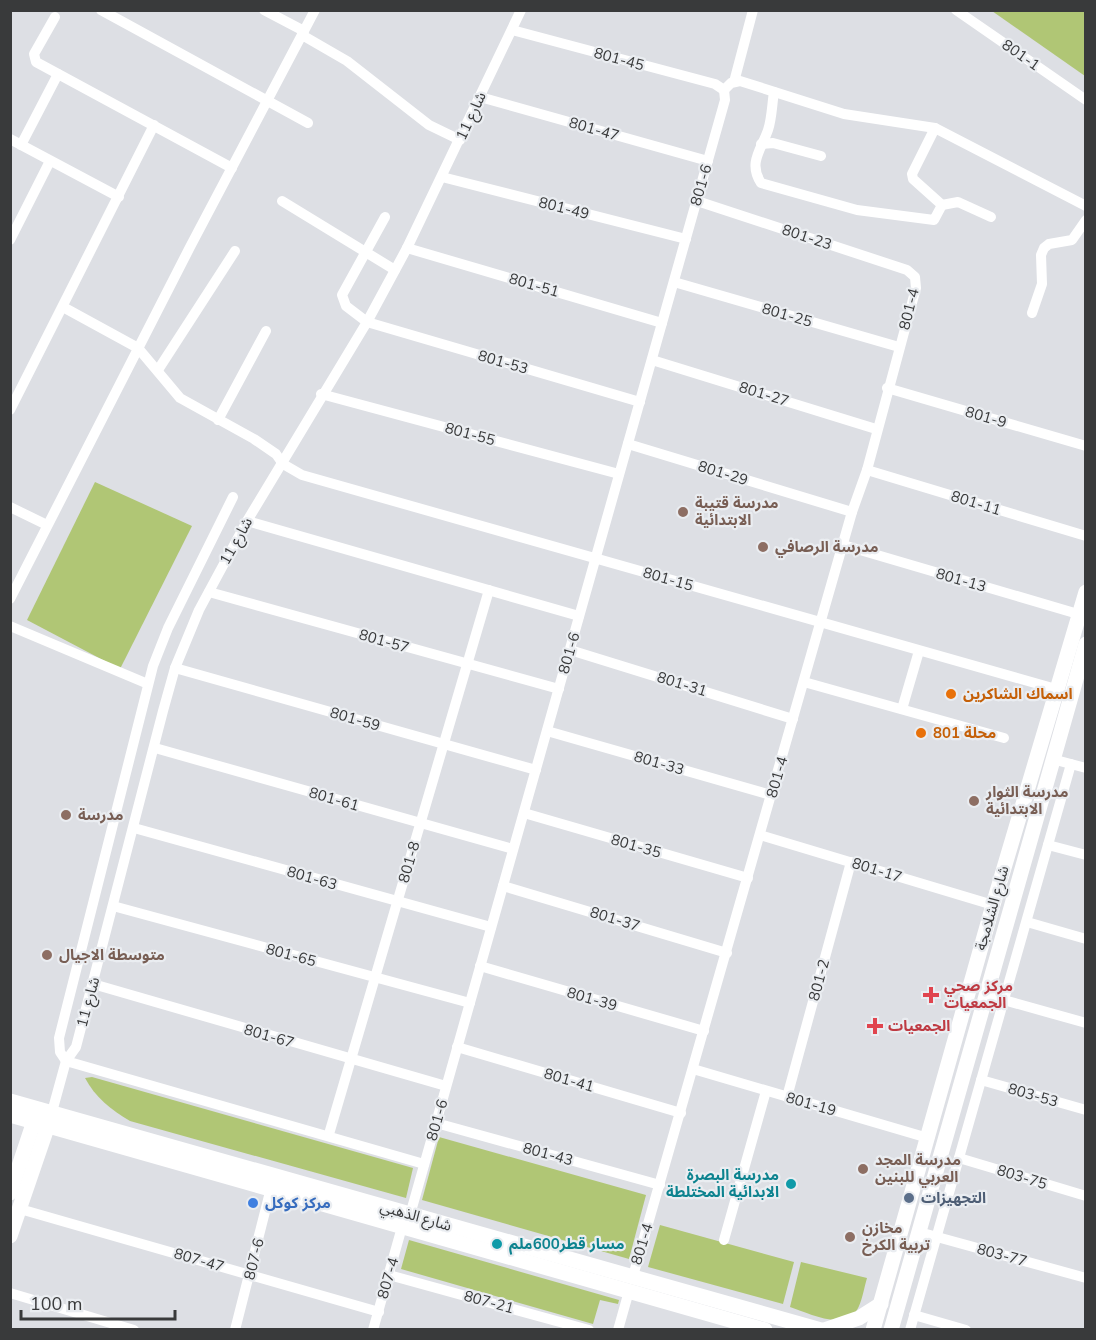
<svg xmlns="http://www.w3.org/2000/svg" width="1096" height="1340" font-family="'Nunito Sans','Noto Sans Arabic',sans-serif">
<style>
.green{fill:#b0c675}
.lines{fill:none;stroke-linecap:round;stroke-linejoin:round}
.street{stroke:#fff;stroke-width:10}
.secondary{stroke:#fff;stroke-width:15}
.education-dot{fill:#8d6e63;stroke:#eaedf1;stroke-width:2}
.food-dot{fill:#e8710a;stroke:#eaedf1;stroke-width:2}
.health-dot{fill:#e0444e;stroke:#eaedf1;stroke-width:2}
.culture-dot{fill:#0f9aa8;stroke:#eaedf1;stroke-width:2}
.service-dot{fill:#5c6f8a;stroke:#eaedf1;stroke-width:2}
.shop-dot{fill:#3f7fe0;stroke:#eaedf1;stroke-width:2}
.labels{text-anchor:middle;stroke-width:4.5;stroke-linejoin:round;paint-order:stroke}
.street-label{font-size:15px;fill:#393a3b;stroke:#eaedf1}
.education-label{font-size:15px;font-weight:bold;fill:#785e54;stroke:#eaedf1;text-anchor:start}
.food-label{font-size:15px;font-weight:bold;fill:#c56008;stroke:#eaedf1;text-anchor:start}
.health-label{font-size:15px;font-weight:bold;fill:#be3a42;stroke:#eaedf1;text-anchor:start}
.culture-label{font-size:15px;font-weight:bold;fill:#0d838f;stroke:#eaedf1;text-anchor:end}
.service-label{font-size:15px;font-weight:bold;fill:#4e5e75;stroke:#eaedf1;text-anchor:start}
.shop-label{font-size:15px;font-weight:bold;fill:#366cbe;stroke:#eaedf1;text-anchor:start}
</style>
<rect width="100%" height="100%" fill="#dddfe4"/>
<g class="green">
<polygon points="992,11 1085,11 1085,76"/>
<polygon points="95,482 192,526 120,669 27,620"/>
<path d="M92,1077L413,1168L406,1198L130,1121C111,1110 95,1097 85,1078Z"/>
<polygon points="439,1137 646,1195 629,1259 422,1200"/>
<polygon points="660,1225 794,1262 783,1304 648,1267"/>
<polygon points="409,1240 619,1300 618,1304 600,1300 593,1324 401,1269"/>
<path d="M801,1262L867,1278C864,1288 862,1302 857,1310C842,1331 809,1313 790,1307Z"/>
</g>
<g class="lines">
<g class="street">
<polyline points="101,10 308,123"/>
<polyline points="264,10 304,31"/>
<polyline points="956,10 1086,100"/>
<polyline points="55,17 34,54 36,62 232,168"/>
<polyline points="512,30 715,84 724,90"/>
<polyline points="302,35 347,61 429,125 460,140"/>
<polyline points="734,82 753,10"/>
<polyline points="724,90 731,83 740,81 844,114 935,128 1086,206"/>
<path d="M774,92C772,104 772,118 768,130C761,150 748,163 761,183L857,210L934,220L942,205L913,179L912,174L935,128"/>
<polyline points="480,97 708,161"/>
<polyline points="10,139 119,197"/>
<polyline points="761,144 773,143 821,156"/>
<polyline points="21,145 58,74"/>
<polyline points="442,177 686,239"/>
<polyline points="282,201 395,270"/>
<polyline points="942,205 958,202 991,217"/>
<polyline points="385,217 342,295 346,306 367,322 640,402"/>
<polyline points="10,240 50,161"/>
<polyline points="407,248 662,323"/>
<polyline points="674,282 899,347"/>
<polyline points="63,307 138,348 180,398 254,439 276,454 283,464 302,475 1056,689"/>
<polyline points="1032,313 1042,284 1041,255 1044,248 1049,244 1072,240 1086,220"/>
<polyline points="652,360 876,429"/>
<polyline points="158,370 235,251"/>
<polyline points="887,388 1086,446"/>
<polyline points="321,394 619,474"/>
<polyline points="10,410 154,125"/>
<polyline points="218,420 266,331"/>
<polyline points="628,444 852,512"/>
<polyline points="867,470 1086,536"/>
<polyline points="233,497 168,628 153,666 59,1038 60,1052 66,1061 424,1164"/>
<polyline points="10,507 47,525"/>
<polyline points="247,521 579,616"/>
<polyline points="843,545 1078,614"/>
<polyline points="209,592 559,689"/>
<polyline points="10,599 190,247 315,10"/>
<polyline points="10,626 148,684"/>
<polyline points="570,650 793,719"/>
<polyline points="175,668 536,770"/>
<polyline points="804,682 1004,738"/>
<polyline points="902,709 919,651"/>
<polyline points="547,731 771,795"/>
<polyline points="155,748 513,849"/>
<polyline points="1052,759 1086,768"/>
<polyline points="524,813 748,878"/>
<polyline points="134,828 491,927"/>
<polyline points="760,835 993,905"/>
<polyline points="1048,845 1086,855"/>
<polyline points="503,886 727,953"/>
<polyline points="113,906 470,1003"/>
<polyline points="1027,922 1086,939"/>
<polyline points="480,966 704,1031"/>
<polyline points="93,984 446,1086"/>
<polyline points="986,995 1086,1023"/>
<polyline points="457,1047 681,1113"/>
<polyline points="693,1069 928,1138"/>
<polyline points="981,1080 1086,1110"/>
<polyline points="787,1097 851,862"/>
<polyline points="52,1112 66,1061 76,1047 163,711 175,668 199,610 247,521 367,322 407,248 521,10"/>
<polyline points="436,1123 660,1185"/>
<polyline points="329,1134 489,590"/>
<polyline points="959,1158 1086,1196"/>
<polyline points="20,1209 379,1312"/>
<polyline points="410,1215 725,100 724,90"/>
<polyline points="919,1232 1086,1278"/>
<polyline points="724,1240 766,1091"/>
<polyline points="389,1275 589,1330"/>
<polyline points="633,1276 852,512 867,470 916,288 915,277 907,270 697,201"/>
<polyline points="10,1293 134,1330"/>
<polyline points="914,1315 966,1330"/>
<polyline points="235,1330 271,1188"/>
<polyline points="373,1330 402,1227"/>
<polyline points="618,1330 629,1291"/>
<polyline points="910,1330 1071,764"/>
</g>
<g class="secondary">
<polyline points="10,1101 821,1330"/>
<polyline points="10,1115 765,1330"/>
<polyline points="10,1193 34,1121"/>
<polyline points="10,1236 48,1125"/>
<polyline points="824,1330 859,1318 881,1304"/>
<polyline points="873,1330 993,905 1086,592"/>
<polyline points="891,1330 1086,644"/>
</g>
</g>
<g class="education-dot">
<circle cx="683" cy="512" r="6"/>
<circle cx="763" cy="547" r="6"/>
<circle cx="974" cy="801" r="6"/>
<circle cx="66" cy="815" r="6"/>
<circle cx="47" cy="955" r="6"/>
<circle cx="863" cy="1169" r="6"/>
<circle cx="850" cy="1237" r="6"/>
</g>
<g class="food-dot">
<circle cx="951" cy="694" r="6"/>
<circle cx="921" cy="733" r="6"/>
</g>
<g class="health-dot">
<path d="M928 986h6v6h6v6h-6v6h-6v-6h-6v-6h6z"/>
<path d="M872 1017h6v6h6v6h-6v6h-6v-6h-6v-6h6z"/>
</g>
<g class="culture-dot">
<circle cx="791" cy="1184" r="6"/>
<circle cx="497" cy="1244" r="6"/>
</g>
<circle class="service-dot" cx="909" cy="1198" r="6"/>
<circle class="shop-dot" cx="253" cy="1203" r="6"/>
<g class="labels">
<g class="street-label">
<text transform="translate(1021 55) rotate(35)" y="5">801-1</text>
<text transform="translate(619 59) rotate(15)" y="5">801-45</text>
<text transform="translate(471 116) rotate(-65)" y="5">شارع 11</text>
<text transform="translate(594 129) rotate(16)" y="5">801-47</text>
<text transform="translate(701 185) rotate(-74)" y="5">801-6</text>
<text transform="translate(564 208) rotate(14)" y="5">801-49</text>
<text transform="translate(807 237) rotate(18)" y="5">801-23</text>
<text transform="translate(534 285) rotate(16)" y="5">801-51</text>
<text transform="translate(909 309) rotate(-76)" y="5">801-4</text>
<text transform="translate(787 315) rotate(16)" y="5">801-25</text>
<text transform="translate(503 362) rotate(16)" y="5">801-53</text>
<text transform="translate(764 394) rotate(17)" y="5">801-27</text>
<text transform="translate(986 417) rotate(16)" y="5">801-9</text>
<text transform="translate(470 434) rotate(15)" y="5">801-55</text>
<text transform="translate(723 473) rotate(17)" y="5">801-29</text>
<text transform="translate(976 503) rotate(17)" y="5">801-11</text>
<text transform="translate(236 541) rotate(-61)" y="5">شارع 11</text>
<text transform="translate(668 579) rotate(16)" y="5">801-15</text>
<text transform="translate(961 580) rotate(16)" y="5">801-13</text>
<text transform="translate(384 641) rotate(16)" y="5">801-57</text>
<text transform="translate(569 653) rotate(-74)" y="5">801-6</text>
<text transform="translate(682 684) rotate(17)" y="5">801-31</text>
<text transform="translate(355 719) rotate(16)" y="5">801-59</text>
<text transform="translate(659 763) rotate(16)" y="5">801-33</text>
<text transform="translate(777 777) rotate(-74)" y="5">801-4</text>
<text transform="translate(334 799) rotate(16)" y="5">801-61</text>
<text transform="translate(636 846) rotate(16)" y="5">801-35</text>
<text transform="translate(409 862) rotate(-74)" y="5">801-8</text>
<text transform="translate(877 870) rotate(17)" y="5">801-17</text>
<text transform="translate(312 878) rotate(16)" y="5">801-63</text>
<text transform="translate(992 908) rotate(-74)" y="5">شارع الشلامجة</text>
<text transform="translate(615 919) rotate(17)" y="5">801-37</text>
<text transform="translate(291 955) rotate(15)" y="5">801-65</text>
<text transform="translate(819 980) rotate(-75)" y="5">801-2</text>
<text transform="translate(592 999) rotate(16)" y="5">801-39</text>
<text transform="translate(88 1002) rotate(-75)" y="5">شارع 11</text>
<text transform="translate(269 1036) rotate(16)" y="5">801-67</text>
<text transform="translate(569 1080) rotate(16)" y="5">801-41</text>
<text transform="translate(1033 1095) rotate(16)" y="5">803-53</text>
<text transform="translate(811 1104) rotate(16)" y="5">801-19</text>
<text transform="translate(437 1120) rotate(-74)" y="5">801-6</text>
<text transform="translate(548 1154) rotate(15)" y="5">801-43</text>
<text transform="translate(1022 1177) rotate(17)" y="5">803-75</text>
<text transform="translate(416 1216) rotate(16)" y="5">شارع الذهبي</text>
<text transform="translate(642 1244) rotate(-73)" y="5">801-4</text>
<text transform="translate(1002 1255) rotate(15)" y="5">803-77</text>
<text transform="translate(254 1259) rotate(-76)" y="5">807-6</text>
<text transform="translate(199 1260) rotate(16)" y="5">807-47</text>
<text transform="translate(388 1278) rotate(-74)" y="5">807-4</text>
<text transform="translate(489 1302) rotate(15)" y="5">807-21</text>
</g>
<g class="education-label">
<text x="695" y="508">مدرسة قتيبة<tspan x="695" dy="17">الابتدائية</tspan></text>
<text x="775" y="552">مدرسة الرصافي</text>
<text x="986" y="797">مدرسة الثوار<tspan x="986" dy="17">الابتدائية</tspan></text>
<text x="78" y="820">مدرسة</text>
<text x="59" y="960">متوسطة الاجيال</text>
<text x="875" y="1165">مدرسة المجد<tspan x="875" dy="17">العربي للبنين</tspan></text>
<text x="862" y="1233">مخازن<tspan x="862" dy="17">تربية الكرخ</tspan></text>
</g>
<g class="food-label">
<text x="963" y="699">اسماك الشاكرين</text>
<text x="933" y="738">محلة 801</text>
</g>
<g class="health-label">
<text x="944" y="991">مركز صحي<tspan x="944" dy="17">الجمعيات</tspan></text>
<text x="888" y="1031">الجمعيات</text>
</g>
<g class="culture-label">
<text x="779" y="1180">مدرسة البصرة<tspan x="779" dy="17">الابدائية المختلطة</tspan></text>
<text x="509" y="1249" text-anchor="start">مسار قطر600ملم</text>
</g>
<g class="service-label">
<text x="921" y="1203">التجهيزات</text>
</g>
<g class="shop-label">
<text x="265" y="1208">مركز كوكل</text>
</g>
</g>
<rect width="1096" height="1340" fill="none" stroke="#393a3b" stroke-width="24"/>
<path d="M21 1310v9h154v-9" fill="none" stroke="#393a3b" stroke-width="3"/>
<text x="30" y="1310" font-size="18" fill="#393a3b" stroke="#eaedf1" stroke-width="4.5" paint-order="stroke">100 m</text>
</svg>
